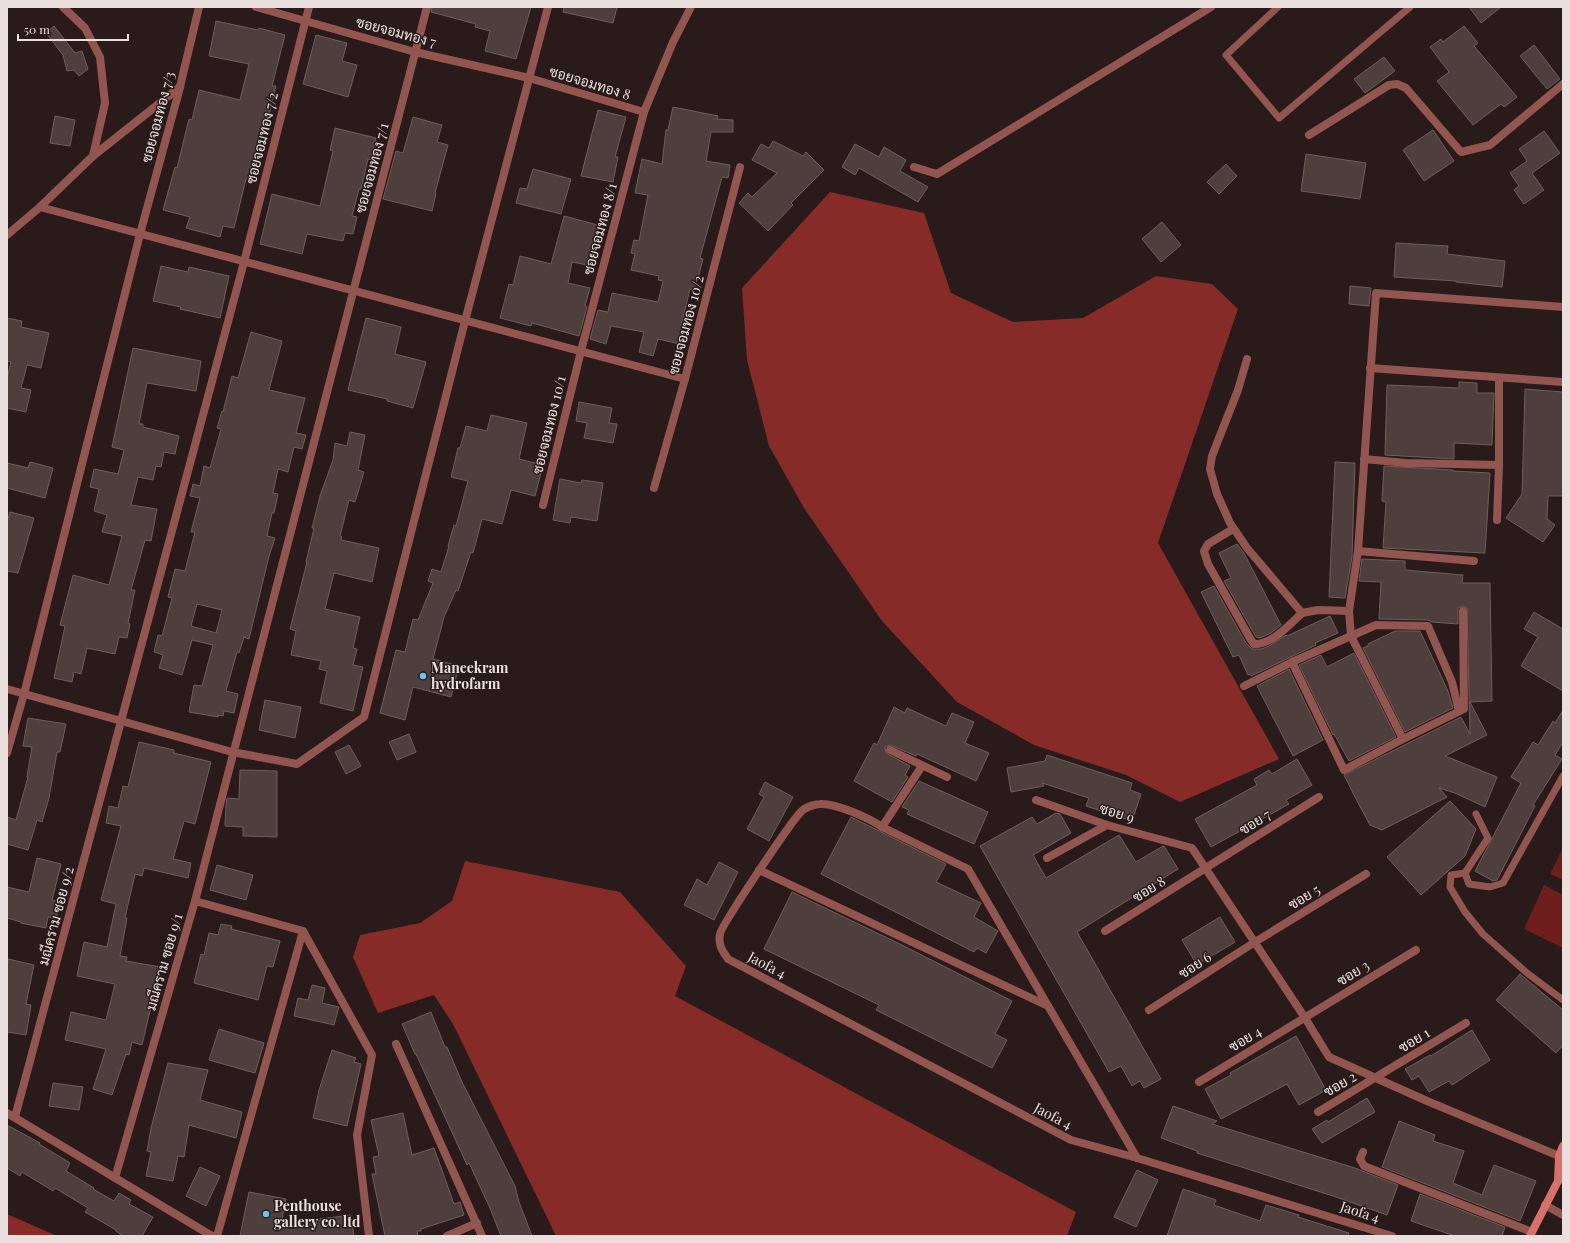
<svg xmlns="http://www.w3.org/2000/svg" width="1570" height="1243" font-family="'Playfair Display',Sarabun,serif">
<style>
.green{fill:#6e1e1c}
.forest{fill:#862b28}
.building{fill:#4e3f3d;stroke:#6e5e5c;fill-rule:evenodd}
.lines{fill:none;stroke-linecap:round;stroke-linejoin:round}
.lane{stroke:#93554f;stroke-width:7}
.street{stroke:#93554f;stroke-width:8}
.secondary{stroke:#d6726a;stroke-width:8}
.poi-dot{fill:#6ec2f3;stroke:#281b19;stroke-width:1.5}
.labels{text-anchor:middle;stroke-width:3;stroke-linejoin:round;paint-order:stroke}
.street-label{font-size:14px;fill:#e9e0de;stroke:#281b19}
.poi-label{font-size:14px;font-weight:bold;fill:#e9e0de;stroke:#281b19;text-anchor:start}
</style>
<rect width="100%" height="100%" fill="#281b19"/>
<g class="green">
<polygon points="1563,848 1563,880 1550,874"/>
<polygon points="1544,885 1563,895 1563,948 1524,929"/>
</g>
<g class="forest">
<polygon points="830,192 924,213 951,293 1013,322 1083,318 1156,276 1212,284 1238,309 1158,543 1279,759 1180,802 1126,775 1034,745 957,702 882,621 804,508 769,446 747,360 742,288"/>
<polygon points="465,861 620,892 686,966 675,996 1076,1212 1067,1236 556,1236 453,1024 434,995 378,1013 353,957 360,935 420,923 452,901"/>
<polygon points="7,1214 57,1236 7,1236"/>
</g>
<g class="building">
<polygon points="432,7 531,7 516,59 485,51 490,31 475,27 476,24 431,12"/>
<polygon points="564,7 617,7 613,23 563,12"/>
<polygon points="1469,7 1501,7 1481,23"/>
<polygon points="216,21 258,30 259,28 285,35 272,86 276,86 266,127 264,126 256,159 254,158 249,180 246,179 234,228 223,226 220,237 186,228 190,217 163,210 175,167 177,168 189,119 192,120 199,90 240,100 249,64 209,56"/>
<polygon points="54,26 75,53 82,51 88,69 79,76 74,70 67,71 63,55 46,33"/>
<polygon points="1464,26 1478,43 1474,46 1517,97 1504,107 1501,104 1473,125 1437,81 1449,72 1430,47 1441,39 1443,42"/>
<polygon points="316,35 347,43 342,61 357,65 348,97 303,84"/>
<polygon points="1534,45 1560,79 1547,89 1520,56"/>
<polygon points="1384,57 1395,71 1365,93 1354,79"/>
<polygon points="673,107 718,116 717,119 733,120 733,132 711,132 706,161 730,165 728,178 722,177 713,210 700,258 703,259 695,290 690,289 681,326 688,328 684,345 658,339 653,356 639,352 644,332 611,326 606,344 590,339 598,310 608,312 612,293 658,302 663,281 658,280 659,276 631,270 635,254 631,253 634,240 639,241 648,195 635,193 642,159 662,164 666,130 668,130"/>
<polygon points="598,110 626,117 615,157 618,157 613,182 581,176"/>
<polygon points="55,116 75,120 70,146 50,143"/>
<polygon points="413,117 442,125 437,142 448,145 435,193 436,193 432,211 383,199 396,151 403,153"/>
<polygon points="335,128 376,138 371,160 368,159 361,189 359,189 352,216 357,217 353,234 345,233 343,241 307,234 302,254 260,244 272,194 320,206 333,151 330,150"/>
<polygon points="1433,130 1454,161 1424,181 1403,150"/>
<polygon points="1544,131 1560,153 1532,173 1544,190 1524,204 1514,190 1519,186 1510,173 1527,161 1519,149"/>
<polygon points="773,141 803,156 806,152 824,170 791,203 793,205 768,231 739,203 748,193 752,197 777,173 752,160 761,144 769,148"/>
<polygon points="855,144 879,157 884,147 906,160 900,171 928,187 918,202 859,168 855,175 842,167"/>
<polygon points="1306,154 1366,163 1360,199 1301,191"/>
<polygon points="1226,164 1237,176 1219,194 1207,182"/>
<polygon points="533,169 571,179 561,214 516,203 520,188 527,189"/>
<polygon points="564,216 598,225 587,265 572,262 568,283 590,288 585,306 587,307 579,336 532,323 531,326 500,318 509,284 513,285 520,256 551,264"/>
<polygon points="1162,222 1181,245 1161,262 1142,239"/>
<polygon points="1396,243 1448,246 1447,254 1505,261 1502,287 1456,282 1456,281 1394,277"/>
<polygon points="161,266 188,272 189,267 229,276 220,318 180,309 181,307 153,301"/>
<polygon points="1350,286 1371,288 1369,306 1349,304"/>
<polygon points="7,318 22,321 21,327 49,333 41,368 27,365 21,388 31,390 26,412 7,408 7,378 11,362 7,361"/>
<polygon points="366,318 401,327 395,354 426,362 413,408 387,401 387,399 348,390"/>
<path d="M251,332L282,341L269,390L305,398L296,433L306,435L302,449L294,447L288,472L278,469L273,493L278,494L274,513H272L267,536L275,538L269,556L249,639L244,637L239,653L237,652L226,691L238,694L234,713L224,711L223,716L218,715V717L189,712L194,685L202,686L213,645L192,640L182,675L159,668L163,655L154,652L158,635L162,636L172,598L168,597L175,569L185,571L195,532H191L200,498L190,496L193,484L200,486L204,466L210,468L221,429L217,428L222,411L223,412L232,376L238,378ZM197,604L222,610L216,633L191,626Z"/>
<polygon points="133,348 201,361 196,391 147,383 139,424 143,424 143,427 179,436 175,454 164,452 161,467 156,466 153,480 138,477 131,505 157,509 151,541 145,540 131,590 135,590 128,623 130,624 127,638 119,637 115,654 87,648 81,674 74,672 72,682 54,678 65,626 60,625 73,575 109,585 122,536 102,532 107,515 94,511 99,489 90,487 94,469 118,474 124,450 112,447"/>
<polygon points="1459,382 1477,383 1477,393 1494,393 1492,445 1454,443 1454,459 1385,455 1387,385 1459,388"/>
<polygon points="1525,389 1563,392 1563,496 1548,496 1547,519 1555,525 1543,542 1506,518 1522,494"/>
<polygon points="579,402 612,408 609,423 617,424 613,443 584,438 587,423 576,421"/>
<polygon points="491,415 527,423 519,459 543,465 535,496 511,490 502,524 482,519 473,553 471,552 458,591 456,590 444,617 433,659 459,666 451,697 413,687 405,720 380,713 396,650 405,652 413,619 418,620 433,583 428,581 432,569 441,572 449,546 448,546 454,525 456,526 468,481 451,477 458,448 460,448 466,426 487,431"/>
<polygon points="350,432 365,435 358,470 364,472 355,502 349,500 340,536 342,537 341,540 379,548 372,582 334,573 325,609 360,617 353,648 357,649 353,665 363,667 353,711 320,703 327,671 319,669 321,661 291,655 296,631 290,629 307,562 306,562 314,528 312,528 320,496 333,460 335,443 347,446"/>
<polygon points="30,462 53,468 45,498 7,488 7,463 28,468"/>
<polygon points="1335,462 1355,463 1352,557 1345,598 1329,597"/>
<polygon points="1384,466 1453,470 1453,471 1490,473 1485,553 1383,548 1386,502 1382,501"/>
<polygon points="560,479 581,483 582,480 603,483 597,521 571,517 570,523 553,520"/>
<polygon points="10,512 34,518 18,573 7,571 7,522"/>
<polygon points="1237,544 1244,553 1281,625 1271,633 1260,638 1256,637 1224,581 1231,578 1219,553"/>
<polygon points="1362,559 1405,561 1405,570 1463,575 1462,583 1490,583 1492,701 1470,702 1487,735 1445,756 1497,777 1485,807 1455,793 1439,788 1447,797 1382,830 1370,825 1356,799 1344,775 1461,717 1470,734 1467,608 1463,606 1458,608 1458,624 1432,622 1428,620 1379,619 1381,582 1359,581"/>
<polygon points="1214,586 1246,643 1252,649 1261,649 1269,646 1286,635 1287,636 1330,616 1338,633 1315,643 1316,645 1251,676 1250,674 1248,675 1239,655 1233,657 1201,592"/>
<polygon points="1534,612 1563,629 1563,691 1521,666 1538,637 1524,629"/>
<polygon points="1395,631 1420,631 1448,691 1453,708 1405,732 1363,648 1368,646 1368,644"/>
<polygon points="1354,653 1396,737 1349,761 1334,734 1333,735 1299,665 1321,655 1327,667"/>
<polygon points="1289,669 1323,740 1293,756 1257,686"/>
<polygon points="265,700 301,707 295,738 259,730"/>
<polygon points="894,707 905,713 907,708 946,726 952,713 974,722 965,743 989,753 976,781 917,754 916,756 890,745 885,747 886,753 910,766 905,775 908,777 892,802 854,781 874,743 877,745"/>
<polygon points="1563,710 1563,742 1555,755 1562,759 1533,805 1535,806 1497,880 1493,881 1475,871 1521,783 1511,777 1533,742 1538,745 1553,721 1555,723"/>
<polygon points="28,718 66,724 60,752 57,752 49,798 42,822 37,820 28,850 7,844 7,817 16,820 28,777 27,777 32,747 23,746"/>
<polygon points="409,734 416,752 397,760 389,742"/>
<polygon points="139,742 174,750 174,753 211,762 195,824 184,821 173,859 191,863 188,878 144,868 142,876 135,874 125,918 127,918 120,956 127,957 126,961 161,967 156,993 150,1011 142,1045 132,1042 129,1055 126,1054 112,1095 93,1089 106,1049 65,1040 71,1012 106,1020 115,984 77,976 84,942 107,947 116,904 101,900 121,826 106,823 109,806 118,808 123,786 128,787"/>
<polygon points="349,745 361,766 346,774 335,752"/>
<polygon points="1047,755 1132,783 1130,790 1141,794 1132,821 1086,806 1089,798 1042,783 1044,786 1011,792 1007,768 1045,761"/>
<polygon points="1297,759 1312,785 1286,800 1289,804 1211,847 1195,819 1257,785 1254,779 1269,770 1272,774"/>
<polygon points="240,770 277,771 277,837 243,836 243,827 225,826 226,805 227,798 239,799"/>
<polygon points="919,781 988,812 974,844 907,814 909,810 902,807"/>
<polygon points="765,782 793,797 769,841 747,829 764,797 759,794"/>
<polygon points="1450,801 1476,829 1465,856 1421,895 1387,857"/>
<polygon points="1056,813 1060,814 1071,833 1033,855 1046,878 1119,835 1136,862 1163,846 1164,846 1178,869 1077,932 1161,1079 1144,1088 1140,1081 1132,1086 1121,1066 1109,1072 980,846 1032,817 1037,824"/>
<polygon points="851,817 946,864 936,882 981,903 974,917 998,931 986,953 977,948 974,952 821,874"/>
<polygon points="37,858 61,864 52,900 60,902 56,919 48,917 46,928 21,923 21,922 7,918 7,887 29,892"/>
<polygon points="719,862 738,872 714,920 684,905 697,879 707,885"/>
<polygon points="217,865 253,875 246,900 210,890"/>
<polygon points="792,892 902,945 1012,1001 995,1034 1007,1040 992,1068 876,1010 879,1005 764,949"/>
<polygon points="1220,917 1235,942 1197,965 1182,940"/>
<polygon points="221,924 232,926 231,929 280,941 273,967 267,966 258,1000 194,983 201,954 204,955 209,933 218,935"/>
<polygon points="8,959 34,965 26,1004 31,1005 26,1035 7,1032 7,966"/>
<polygon points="1520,974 1563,1010 1563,1045 1556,1053 1496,1000"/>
<polygon points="312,985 325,988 322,1003 339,1007 334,1025 294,1016 298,998 308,1000"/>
<polygon points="431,1012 445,1047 447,1047 462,1082 515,1186 519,1202 532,1236 501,1236 490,1208 469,1163 467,1165 416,1054 415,1054 402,1024"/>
<polygon points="219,1029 264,1043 255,1073 209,1060"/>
<polygon points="1472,1030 1490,1060 1452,1085 1449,1081 1429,1092 1419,1076 1412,1080 1405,1069 1430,1055 1431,1056"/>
<polygon points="1296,1036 1326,1090 1299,1105 1287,1084 1221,1119 1205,1089 1231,1075 1230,1073"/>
<polygon points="332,1050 356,1058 354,1062 361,1064 347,1126 313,1118 319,1090"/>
<polygon points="168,1063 208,1070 200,1100 242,1112 236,1138 189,1125 184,1157 178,1156 173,1181 146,1176 151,1152 147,1151 151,1128"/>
<polygon points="53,1083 83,1087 79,1110 49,1106"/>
<polygon points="1367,1098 1375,1112 1322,1143 1312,1129 1327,1120 1328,1122"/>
<polygon points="1173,1106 1217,1121 1212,1124 1355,1168 1398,1185 1387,1215 1333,1196 1197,1153 1197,1151 1161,1138"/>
<polygon points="403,1113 412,1155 434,1148 454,1204 460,1202 464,1215 421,1229 421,1231 417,1231 418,1236 385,1236 372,1174 376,1174 373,1157 379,1156 371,1120"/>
<polygon points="1399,1121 1435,1135 1433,1141 1464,1151 1453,1183 1482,1195 1494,1165 1536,1181 1520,1221 1382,1167"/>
<polygon points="7,1125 40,1143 39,1144 70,1163 66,1171 94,1188 93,1189 114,1201 119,1193 131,1200 129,1204 153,1217 142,1236 123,1236 116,1231 116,1230 85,1212 88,1208 55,1188 53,1191 22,1172 20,1176 7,1168"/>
<polygon points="200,1167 220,1176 206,1206 186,1196"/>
<polygon points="1137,1170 1158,1180 1136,1227 1114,1217"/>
<polygon points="1183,1189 1216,1200 1214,1205 1260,1221 1266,1205 1299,1215 1298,1217 1349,1233 1348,1236 1167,1236"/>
<polygon points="249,1192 286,1199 281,1224 351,1215 354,1236 240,1236"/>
<polygon points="1420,1194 1505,1227 1502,1236 1455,1236 1411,1221"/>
</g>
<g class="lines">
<g class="lane">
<polyline points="1278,7 1226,55 1279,118 1410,7"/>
<polyline points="1476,814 1488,838 1465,873 1451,875 1450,887 1465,912 1483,934 1527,973 1563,1000"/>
<polyline points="1465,873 1469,884 1490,887 1503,883 1563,776"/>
</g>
<g class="street">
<polyline points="256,7 415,52 529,78 644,112"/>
<polyline points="1309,135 1389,85 1397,84 1406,88 1461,152 1490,145 1563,84"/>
<polyline points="93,156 180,87"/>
<polyline points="914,167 937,174 1211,7"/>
<polyline points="40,207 685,379"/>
<polyline points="7,235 40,207 93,156 105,103 100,57 85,28 63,7"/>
<polyline points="1247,359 1238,390 1212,456 1210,469 1217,494 1230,523 1247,548 1302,613 1318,610 1349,611"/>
<polyline points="1370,368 1563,382"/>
<polyline points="1364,459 1406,463 1499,465"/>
<polyline points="654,488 685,379 740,167"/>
<polyline points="543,505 581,351 644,112 673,42 691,7"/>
<polyline points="1497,520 1499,465 1499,378"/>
<path d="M1233,529L1208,544L1204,551L1208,564L1251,640L1254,644C1272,645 1290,624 1302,613"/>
<polyline points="1358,551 1474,561"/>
<polyline points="1292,662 1344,770 1403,739 1464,709 1463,611"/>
<polyline points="1244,686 1292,662 1376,625 1428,626 1452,682 1459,711"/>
<polyline points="7,689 232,752 297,764 364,717 465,321 548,7"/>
<polyline points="1403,739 1351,636 1349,611 1358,551 1376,293 1563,307"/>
<polyline points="890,750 947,777"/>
<polyline points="7,753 24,694 140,234 178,95 199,7"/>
<polyline points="1036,800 1107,825 1192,848 1305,1018 1329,1057 1427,1101 1559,1156"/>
<polyline points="882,827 922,766"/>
<polyline points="1047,858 1107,825"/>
<polyline points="759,870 1048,1006"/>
<polyline points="195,901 303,931 372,1055 357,1135 369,1236"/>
<polyline points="1105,931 1319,797"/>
<polyline points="1149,1010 1255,942 1366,874"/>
<polyline points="396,1044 482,1236"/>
<polyline points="1199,1082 1416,950"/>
<polyline points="1318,1112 1466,1023"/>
<polyline points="7,1113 212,1236"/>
<polyline points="15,1117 244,262 309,7"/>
<polyline points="1363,1152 1360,1159 1364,1166 1532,1232"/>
<path d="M1137,1158L968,869L882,827C869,818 836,803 820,804C816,804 806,807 803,810C795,815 721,926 720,934C718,945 722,950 728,959L1071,1140L1137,1158L1392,1236"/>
<polyline points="115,1178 195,901 427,7"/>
<polyline points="1545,1205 1563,1215"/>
<polyline points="217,1236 303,931"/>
<polyline points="447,1236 477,1223"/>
</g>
<g class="secondary">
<polyline points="1558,1181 1559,1156 1563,1146"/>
<polyline points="1530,1236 1558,1181 1563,1176"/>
</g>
</g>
<g class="poi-dot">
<circle cx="423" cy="676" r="4"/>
<circle cx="266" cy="1214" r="4"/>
</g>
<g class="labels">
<g class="street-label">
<text transform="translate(396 32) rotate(15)" y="5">ซอยจอมทอง 7</text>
<text transform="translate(590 83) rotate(17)" y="5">ซอยจอมทอง 8</text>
<text transform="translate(158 117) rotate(-75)" y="5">ซอยจอมทอง 7/3</text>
<text transform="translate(262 138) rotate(-76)" y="5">ซอยจอมทอง 7/2</text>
<text transform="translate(372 168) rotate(-75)" y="5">ซอยจอมทอง 7/1</text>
<text transform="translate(600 229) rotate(-75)" y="5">ซอยจอมทอง 8/1</text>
<text transform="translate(686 325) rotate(-75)" y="5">ซอยจอมทอง 10/2</text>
<text transform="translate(549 425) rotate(-76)" y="5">ซอยจอมทอง 10/1</text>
<text transform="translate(1117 813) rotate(17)" y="5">ซอย 9</text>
<text transform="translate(1255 822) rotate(-32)" y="5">ซอย 7</text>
<text transform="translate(1149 889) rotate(-32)" y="5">ซอย 8</text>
<text transform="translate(1304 897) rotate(-31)" y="5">ซอย 5</text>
<text transform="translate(56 916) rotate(-75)" y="5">มณีคราม ซอย 9/2</text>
<text transform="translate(164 962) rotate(-74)" y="5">มณีคราม ซอย 9/1</text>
<text transform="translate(767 965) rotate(28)" y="5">Jaofa 4</text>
<text transform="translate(1195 965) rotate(-33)" y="5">ซอย 6</text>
<text transform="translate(1353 973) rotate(-31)" y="5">ซอย 3</text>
<text transform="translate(1245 1039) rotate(-31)" y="5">ซอย 4</text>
<text transform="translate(1414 1040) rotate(-31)" y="5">ซอย 1</text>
<text transform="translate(1340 1084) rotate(-30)" y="5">ซอย 2</text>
<text transform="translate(1053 1116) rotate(28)" y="5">Jaofa 4</text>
<text transform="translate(1360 1212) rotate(18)" y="5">Jaofa 4</text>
</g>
<g class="poi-label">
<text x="431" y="673">Maneekram<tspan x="431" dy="16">hydrofarm</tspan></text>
<text x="274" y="1211">Penthouse<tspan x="274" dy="16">gallery co. ltd</tspan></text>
</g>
</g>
<rect width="1570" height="1243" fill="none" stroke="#e9e0de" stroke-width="16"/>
<path d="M18 34v6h110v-6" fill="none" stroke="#e9e0de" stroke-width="2"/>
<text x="24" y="34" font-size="12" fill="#e9e0de" stroke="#281b19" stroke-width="3" paint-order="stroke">50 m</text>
</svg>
